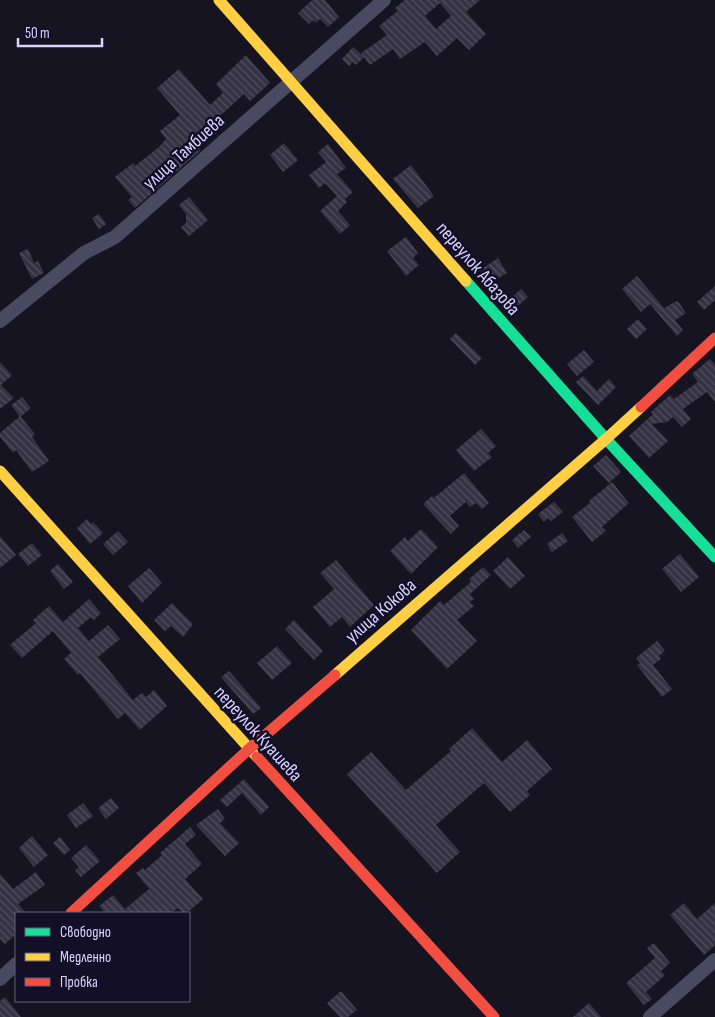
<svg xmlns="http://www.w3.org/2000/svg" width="715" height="1017" font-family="'Sofia Sans Condensed',sans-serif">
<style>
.building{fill:url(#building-back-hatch);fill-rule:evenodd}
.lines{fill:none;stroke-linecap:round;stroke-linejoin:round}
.street{stroke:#4a4962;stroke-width:14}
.fast{stroke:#16e098;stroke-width:11}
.slow{stroke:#ffcf43;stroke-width:11}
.jam{stroke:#f24e42;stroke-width:11}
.labels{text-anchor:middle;stroke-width:5;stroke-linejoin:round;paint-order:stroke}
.street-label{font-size:19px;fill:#d9d4ff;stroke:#130f26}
</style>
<defs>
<pattern id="building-back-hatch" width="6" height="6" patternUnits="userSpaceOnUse" patternTransform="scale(1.25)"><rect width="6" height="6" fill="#343243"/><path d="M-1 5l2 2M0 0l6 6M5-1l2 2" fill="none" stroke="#514f5f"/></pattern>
</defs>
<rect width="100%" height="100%" fill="#161421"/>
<g class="building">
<polygon points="312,0 325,0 339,17 328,27 320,19 316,23 314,20 309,24 298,13"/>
<path d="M405,0H480L466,12L486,34L469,50L457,38L437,56L425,42L400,59L393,49L370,65L364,57L356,65L353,62L349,66L342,59L353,47L364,57L361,53L387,35L379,26L398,11L395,8ZM440,3L451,16L436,29L425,16Z"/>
<polygon points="246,55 270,83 250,101 244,94 220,116 227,124 199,148 201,150 135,208 128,200 132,197 115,177 133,163 135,166 159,147 166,139 160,131 180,115 157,88 179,69 210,105 223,93 216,84"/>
<polygon points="284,143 298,160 283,172 270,155"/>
<polygon points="328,144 346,168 337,174 353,192 345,199 347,202 338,211 350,225 340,234 320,211 337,196 325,183 319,188 309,175 326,162 318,152"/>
<polygon points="411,165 434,196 418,208 393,179"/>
<polygon points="189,197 208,220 189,236 181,227 186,223 186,214 179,205"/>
<polygon points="99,214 106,224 99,229 92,218"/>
<polygon points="406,237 418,253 413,258 419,265 406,276 387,251"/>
<polygon points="28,249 34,263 38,261 44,273 32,279 19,253"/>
<polygon points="498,258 507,273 489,284 480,270"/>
<polygon points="637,276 664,308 677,301 680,304 686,313 675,320 683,330 677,336 650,304 641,312 622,289"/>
<polygon points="715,286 715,300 704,310 697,302"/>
<polygon points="521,289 528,297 510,313 503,305"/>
<polygon points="638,319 647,329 636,339 627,329"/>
<polygon points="456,333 482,358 475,365 450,339"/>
<polygon points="584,350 594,362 577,376 567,364"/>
<polygon points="710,359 715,365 715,402 707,392 683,409 691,419 682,427 673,417 667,422 652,424 668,441 649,458 629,436 653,414 651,412 670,395 674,399 698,382 692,374"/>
<polygon points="0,362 12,375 1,385 14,398 0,409"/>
<polygon points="583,376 597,391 609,379 616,387 598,405 576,382"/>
<polygon points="22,397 31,408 20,417 11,405"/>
<polygon points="20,416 35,434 32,437 49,461 32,472 16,450 13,453 0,437 0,433"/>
<polygon points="481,429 496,446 488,453 492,457 474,471 456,450"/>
<polygon points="606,455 621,472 609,483 593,466"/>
<polygon points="464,473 489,503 482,509 476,503 470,507 466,502 450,516 459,526 451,534 423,504 432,496 434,498"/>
<polygon points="612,482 629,503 602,527 606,531 592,542 572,517 590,503 589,501"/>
<polygon points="554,502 563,512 551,521 548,518 544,522 538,514"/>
<polygon points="87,519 91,524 93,522 103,533 90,544 77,528"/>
<polygon points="421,529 438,547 411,574 390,551 405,537 408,541"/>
<polygon points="524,530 531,537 518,548 512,540"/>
<polygon points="118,531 128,542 113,555 103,544"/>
<polygon points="562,533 568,541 552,552 547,544"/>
<polygon points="0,536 16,555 0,568"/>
<polygon points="32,543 42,555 28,566 18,554"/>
<polygon points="680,554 699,577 681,592 662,569"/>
<polygon points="508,557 525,576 510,589 493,571"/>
<polygon points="336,560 374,605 350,627 342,617 330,627 313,607 334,589 320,573"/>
<polygon points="58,564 73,582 64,589 50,571"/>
<polygon points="483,567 491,575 470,594 474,599 470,602 474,606 457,620 477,641 447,669 411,630 440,601 444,605 471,582 469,579"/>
<polygon points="149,568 162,583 142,603 128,586"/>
<polygon points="89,599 101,613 94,620 91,617 78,628 89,641 108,625 120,639 98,657 133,700 142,693 146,697 154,690 167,706 140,730 125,713 118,719 80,673 78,675 64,659 71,653 53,631 22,658 10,645 36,623 33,620 49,606 63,622"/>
<polygon points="172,603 193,624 183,637 171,626 165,631 154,620"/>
<polygon points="294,620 323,651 314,660 285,629"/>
<polygon points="657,641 665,651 659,656 661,659 653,665 672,689 662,697 637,665 640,663 636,658"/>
<polygon points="277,646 292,663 272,680 257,663"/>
<polygon points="229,671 261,708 253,714 221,677"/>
<polygon points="472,728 502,762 527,740 552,769 527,791 530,795 510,812 484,783 436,825 460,852 437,873 347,774 371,752 406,790 451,751 449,749"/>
<polygon points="244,779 269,807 261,815 242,793 227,807 220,800"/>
<polygon points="111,798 119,808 106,819 98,808"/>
<polygon points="83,803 93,816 76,828 67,815"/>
<polygon points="218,809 225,819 220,823 239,843 225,856 196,825"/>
<polygon points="190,827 196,835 185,844 202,864 185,879 203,899 187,913 183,913 178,908 171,913 105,913 99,906 113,895 125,909 149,889 136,873 143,868 145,870 162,855 160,853"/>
<polygon points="32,836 48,855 34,867 19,848"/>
<polygon points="60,837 70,850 64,855 53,843"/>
<polygon points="86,845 100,861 81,877 75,870 79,867 71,858"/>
<polygon points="36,872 45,885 18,904 26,913 16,913 16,934 5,944 0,939 0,874 13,889"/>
<polygon points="684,903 697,919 715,903 715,945 704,955 670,915"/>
<polygon points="654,943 670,963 661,971 665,975 646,992 652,999 644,1005 626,983 655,958 647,948"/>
<polygon points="341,991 357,1010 348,1017 340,1017 327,1003"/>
<polygon points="5,997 21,1017 0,1017 0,1001"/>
<polygon points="589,1003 601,1017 573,1017"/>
</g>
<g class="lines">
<g class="street">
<polyline points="0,321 84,253 115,237 384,0"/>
<polyline points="0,979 16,964"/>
<polyline points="650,1017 715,960"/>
</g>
<polyline class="fast" points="466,281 606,439 715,557"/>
<g class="slow">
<polyline points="219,0 466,281"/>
<polyline points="0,471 257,757"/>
<polyline points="335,675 606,439 641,407"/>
</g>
<g class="jam">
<polyline points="641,407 715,338"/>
<polyline points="257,757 494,1017"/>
<polyline points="71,913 249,749 335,675"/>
</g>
</g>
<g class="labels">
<g class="street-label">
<text transform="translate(183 151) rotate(-42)" y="7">улица Тамбиева</text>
<text transform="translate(479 268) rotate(49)" y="7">переулок Абазова</text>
<text transform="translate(380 610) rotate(-41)" y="7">улица Кокова</text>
<text transform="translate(259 733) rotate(48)" y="7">переулок Куашева</text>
</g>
</g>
<rect x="15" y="912" width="175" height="90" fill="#130f26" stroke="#625e7d"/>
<rect x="25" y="928" width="25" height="8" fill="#16e098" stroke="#625e7d"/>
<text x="60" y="937" font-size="15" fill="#d9d4ff">Свободно</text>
<rect x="25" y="953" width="25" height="8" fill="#ffcf43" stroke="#625e7d"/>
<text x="60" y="962" font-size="15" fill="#d9d4ff">Медленно</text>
<rect x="25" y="978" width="25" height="8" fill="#f24e42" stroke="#625e7d"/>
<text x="60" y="987" font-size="15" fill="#d9d4ff">Пробка</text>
<path d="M18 38v8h84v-8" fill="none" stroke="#d9d4ff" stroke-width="2.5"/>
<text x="25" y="38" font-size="15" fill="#d9d4ff" stroke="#130f26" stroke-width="4" paint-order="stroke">50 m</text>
</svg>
